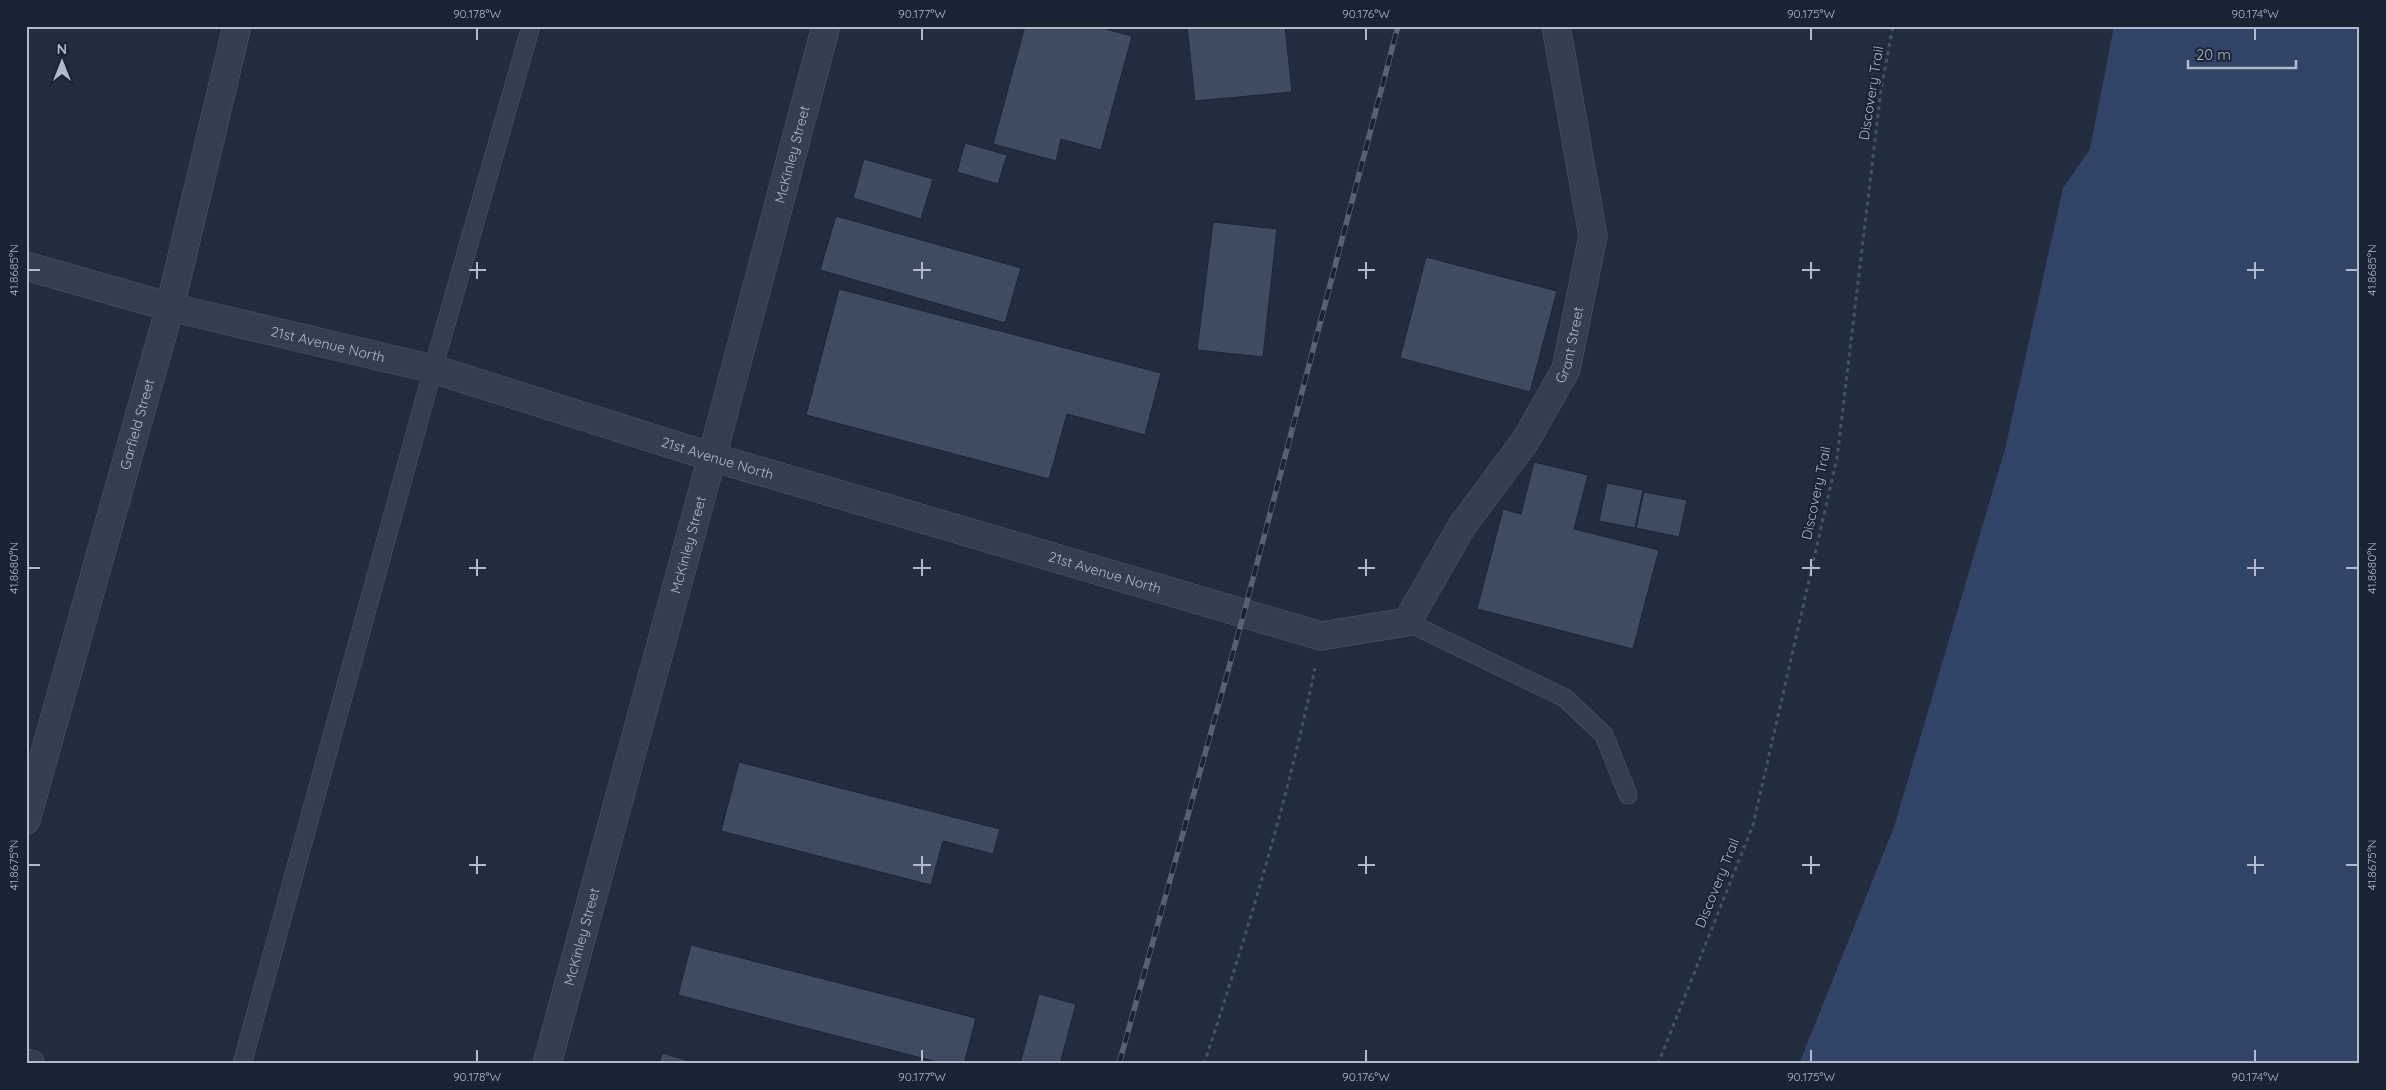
<svg xmlns="http://www.w3.org/2000/svg" width="2386" height="1090" font-family="Quicksand,sans-serif">
<style>
.water{fill:#314366}
.building{fill:#3f4b61;stroke:#1c2535}
.lines{fill:none;stroke-linecap:round;stroke-linejoin:round}
.lane-casing{stroke:#505969;stroke-width:19}
.street-casing{stroke:#505969;stroke-width:29}
.path{stroke:#3e565a;stroke-width:3;stroke-dasharray:4 4;stroke-linecap:butt}
.lane{stroke:#353e4f;stroke-width:18}
.street{stroke:#353e4f;stroke-width:28}
.rail-casing{stroke:#566176;stroke-width:5.5}
.rail{stroke:#1a2333;stroke-width:4;stroke-dasharray:11;stroke-linecap:butt}
.ticks{fill:none;stroke:#b1b9ca;stroke-width:2}
.labels{text-anchor:middle;stroke-width:4;stroke-linejoin:round;paint-order:stroke}
.street-label{font-size:14px;fill:#b1b9ca;stroke:#1a2333}
.neatline{fill:none;stroke:#b1b9ca;stroke-width:2}
.ticks-label{font-size:12px;text-anchor:middle;fill:#b1b9ca}
</style>
<rect width="100%" height="100%" fill="#212c3f"/>
<polygon class="water" points="2114,26 2360,26 2360,1064 1799,1064 1894,827 2005,449 2063,188 2090,149"/>
<g class="building">
<polygon points="1025,26 1094,26 1132,36 1101,150 1061,139 1056,161 993,144"/>
<polygon points="1187,26 1285,26 1292,92 1195,101"/>
<polygon points="965,143 1007,155 998,184 957,172"/>
<polygon points="864,159 933,179 921,219 853,198"/>
<polygon points="836,216 1021,268 1005,323 820,270"/>
<polygon points="1213,222 1277,229 1263,357 1197,350"/>
<polygon points="1426,257 1557,291 1530,392 1400,358"/>
<polygon points="839,289 1161,373 1145,435 1067,414 1049,479 806,415"/>
<polygon points="1534,462 1588,475 1574,529 1659,550 1633,649 1477,609 1503,509 1521,514"/>
<polygon points="1607,483 1643,490 1635,528 1599,521"/>
<polygon points="1644,492 1687,500 1679,537 1636,528"/>
<polygon points="739,762 1000,829 993,854 943,841 931,885 721,831"/>
<polygon points="691,945 976,1018 964,1064 945,1064 678,995"/>
<polygon points="1039,994 1076,1004 1060,1064 1020,1064"/>
<polygon points="662,1053 700,1064 659,1064"/>
</g>
<g class="lines">
<defs>
<g id="lane">
<polyline points="1407,622 1565,698 1604,735 1628,795"/>
<polyline points="242,1064 433,369 531,26"/>
</g>
<g id="street">
<path id="s1" d="M26,266L170,307L433,369L712,457L1321,636L1407,622L1462,526L1526,440L1566,369L1593,236L1556,26"/>
<path id="s2" d="M26,820L170,307L237,26"/>
<polyline points="26,1063 31,1064"/>
<path id="s3" d="M547,1064L712,457L826,26"/>
</g>
</defs>
<use href="#lane" class="lane-casing"/>
<use href="#street" class="street-casing"/>
<g class="path">
<path d="M1204,1064C1247,933 1287,803 1315,668"/>
<polyline points="1658,1064 1753,825 1837,458 1881,90 1893,26"/>
</g>
<use href="#lane" class="lane"/>
<use href="#street" class="street"/>
<defs>
<polyline id="rail" points="1119,1064 1244,613 1398,26"/>
</defs>
<use href="#rail" class="rail-casing"/>
<use href="#rail" class="rail"/>
</g>
<path class="ticks" d="M477,28V40M922,28V40M1366,28V40M1811,28V40M2255,28V40M477,262V279M922,262V279M1366,262V279M1811,262V279M2255,262V279M28,270H40M469,270H486M913,270H931M1358,270H1375M1802,270H1820M2247,270H2264M2346,270H2358M477,559V576M922,559V576M1366,559V576M1811,559V576M2255,559V576M28,568H40M469,568H486M913,568H931M1358,568H1375M1802,568H1820M2247,568H2264M2346,568H2358M477,856V874M922,856V874M1366,856V874M1811,856V874M2255,856V874M28,865H40M469,865H486M913,865H931M1358,865H1375M1802,865H1820M2247,865H2264M2346,865H2358M477,1050V1062M922,1050V1062M1366,1050V1062M1811,1050V1062M2255,1050V1062"/>
<g class="labels">
<g class="street-label">
<text transform="translate(1871 93) rotate(-81)" y="5">Discovery Trail</text>
<text dy="5" stroke="none"><textPath href="#s3" startOffset="942">McKinley Street</textPath></text>
<text dy="5" stroke="none"><textPath href="#s1" startOffset="312">21st Avenue North</textPath></text>
<text dy="5" stroke="none"><textPath href="#s1" startOffset="1758">Grant Street</textPath></text>
<text dy="5" stroke="none"><textPath href="#s2" startOffset="411">Garfield Street</textPath></text>
<text dy="5" stroke="none"><textPath href="#s1" startOffset="718">21st Avenue North</textPath></text>
<text transform="translate(1816 493) rotate(-78)" y="5">Discovery Trail</text>
<text dy="5" stroke="none"><textPath href="#s3" startOffset="538">McKinley Street</textPath></text>
<text dy="5" stroke="none"><textPath href="#s1" startOffset="1122">21st Avenue North</textPath></text>
<text transform="translate(1717 883) rotate(-68)" y="5">Discovery Trail</text>
<text dy="5" stroke="none"><textPath href="#s3" startOffset="132">McKinley Street</textPath></text>
</g>
</g>
<rect width="2386" height="1090" fill="none" stroke="#1a2333" stroke-width="55"/>
<g transform="translate(62 62)" stroke="#1a2333" stroke-width="4" paint-order="stroke">
<path d="M0-4L9 19L0 12L-9 19Z" fill="#b1b9ca"/>
<text y="-8" font-size="14" font-weight="bold" text-anchor="middle" fill="#b1b9ca">N</text>
</g>
<path d="M2188 60v8h108v-8" fill="none" stroke="#b1b9ca" stroke-width="2.5"/>
<text x="2196" y="60" font-size="15" fill="#b1b9ca" stroke="#1a2333" stroke-width="4" paint-order="stroke">20 m</text>
<rect x="28" y="28" width="2330" height="1034" class="neatline"/>
<g class="ticks-label">
<text x="477" y="18">90.178°W</text>
<text x="922" y="18">90.177°W</text>
<text x="1366" y="18">90.176°W</text>
<text x="1811" y="18">90.175°W</text>
<text x="2255" y="18">90.174°W</text>
<text transform="translate(14 270) rotate(-90)" y="4">41.8685°N</text>
<text transform="translate(2372 270) rotate(-90)" y="4">41.8685°N</text>
<text transform="translate(14 568) rotate(-90)" y="4">41.8680°N</text>
<text transform="translate(2372 568) rotate(-90)" y="4">41.8680°N</text>
<text transform="translate(14 865) rotate(-90)" y="4">41.8675°N</text>
<text transform="translate(2372 865) rotate(-90)" y="4">41.8675°N</text>
<text x="477" y="1081">90.178°W</text>
<text x="922" y="1081">90.177°W</text>
<text x="1366" y="1081">90.176°W</text>
<text x="1811" y="1081">90.175°W</text>
<text x="2255" y="1081">90.174°W</text>
</g>
</svg>
